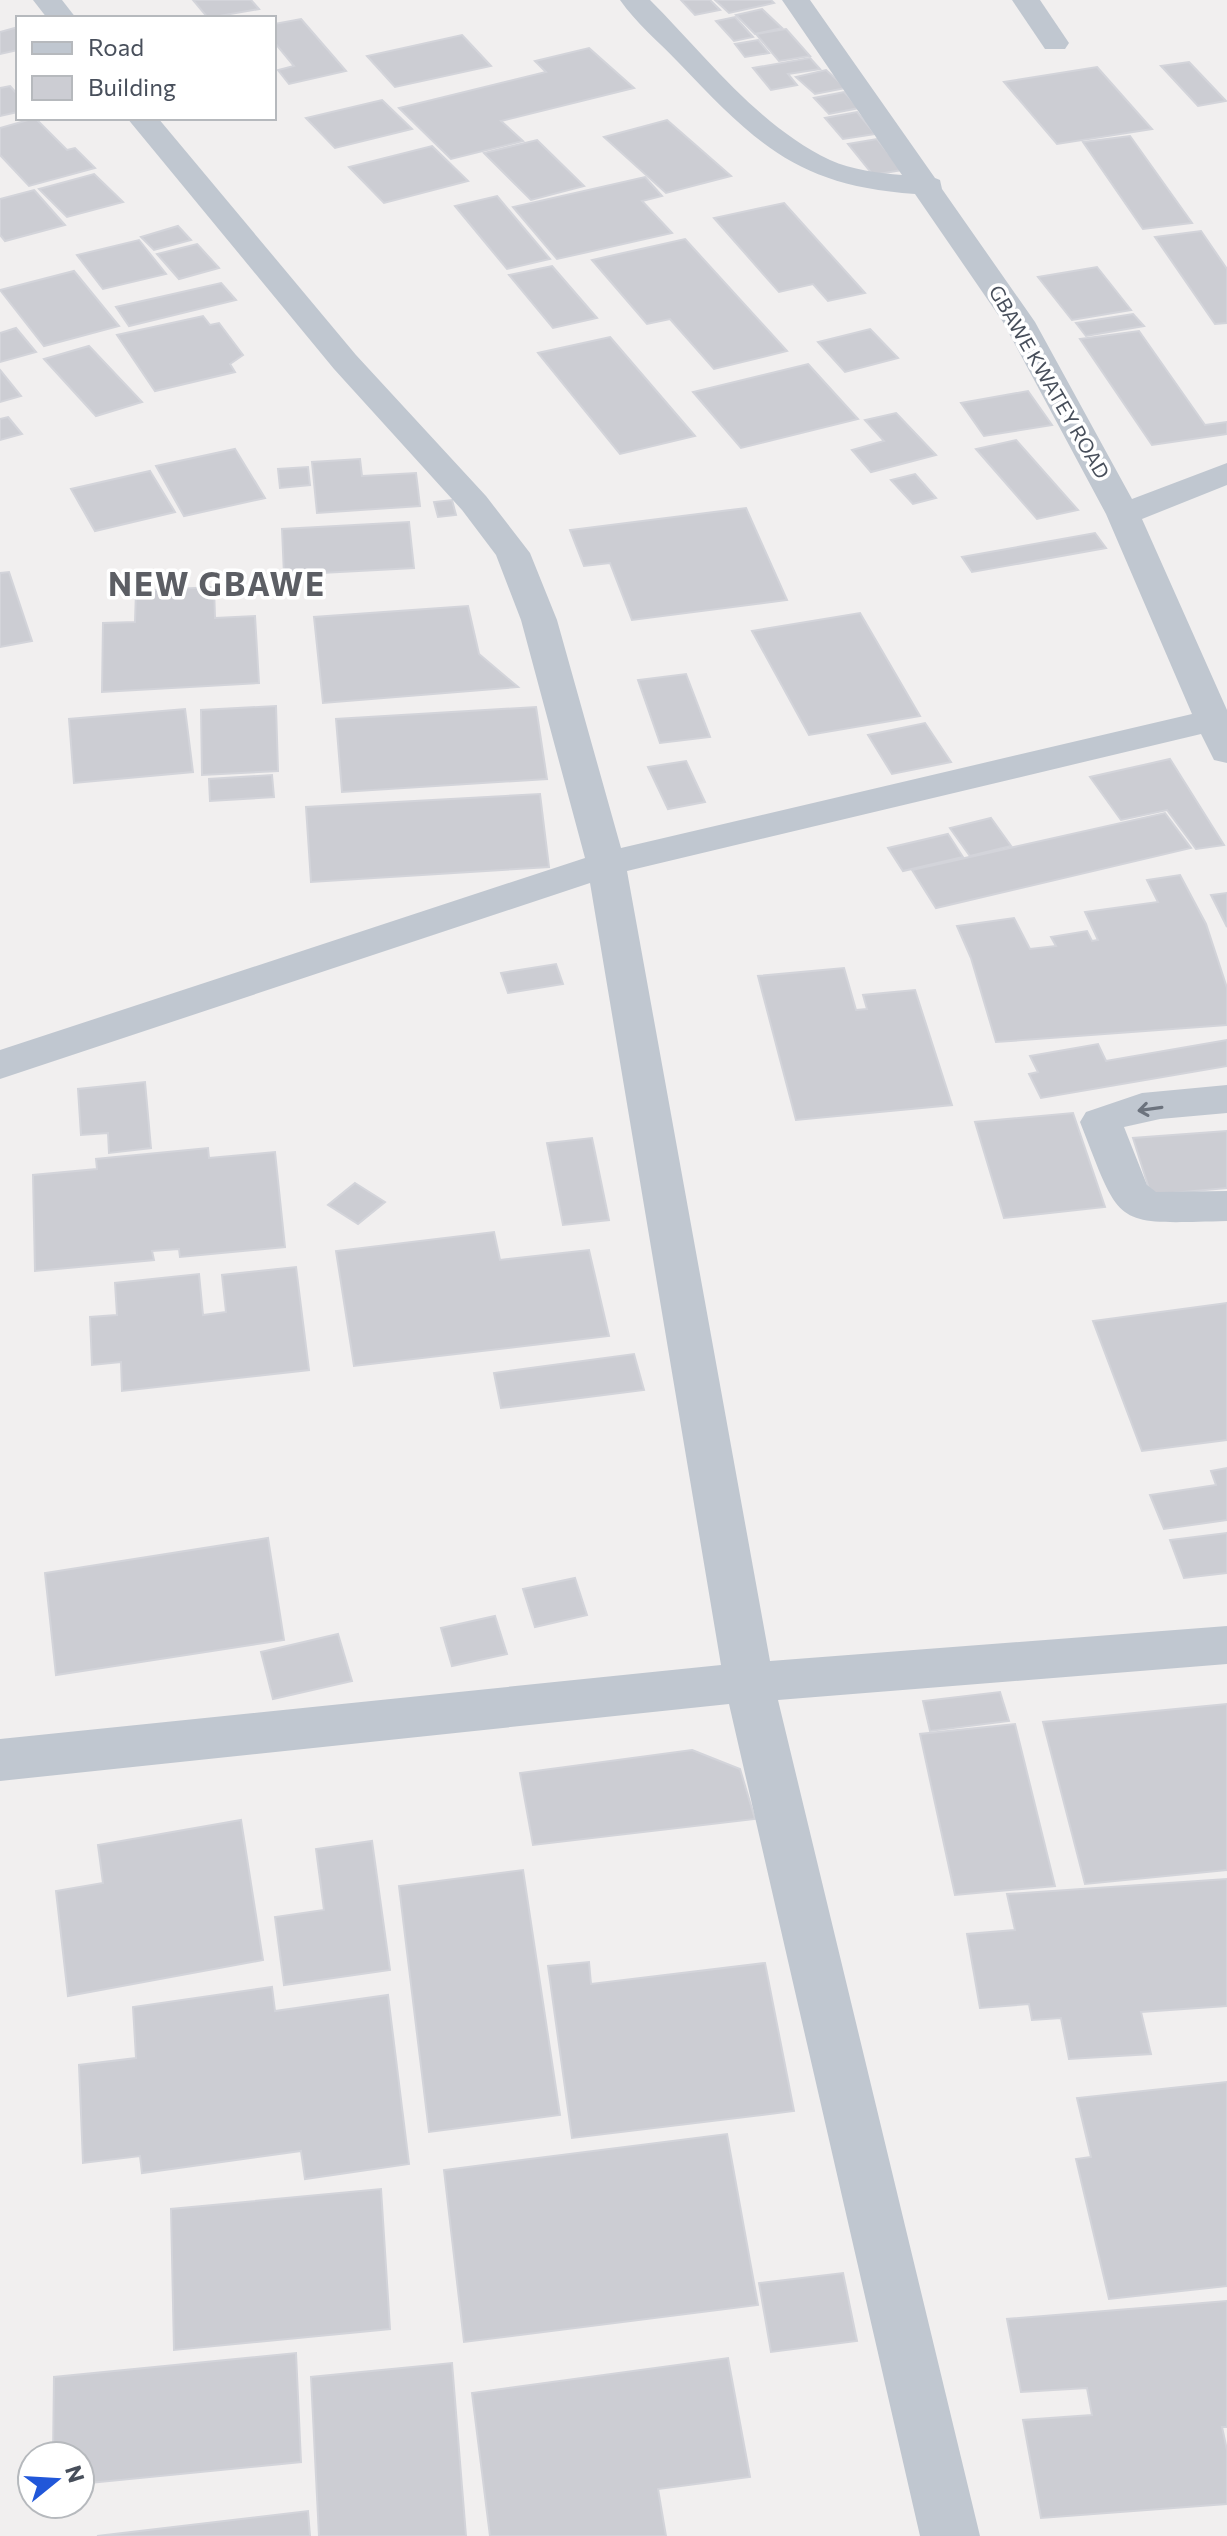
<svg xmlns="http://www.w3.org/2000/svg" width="1227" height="2536" font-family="Commissioner,sans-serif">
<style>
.building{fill:#cccdd3;stroke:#d3d4da;stroke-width:2}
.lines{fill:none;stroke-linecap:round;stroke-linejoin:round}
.minor{fill:#c0c7d0;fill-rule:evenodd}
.oneway{stroke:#6c737e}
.labels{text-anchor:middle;stroke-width:7;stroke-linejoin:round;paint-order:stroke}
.far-street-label{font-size:20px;fill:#484f5b;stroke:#fff}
.district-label{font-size:32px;font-weight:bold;letter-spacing:2px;fill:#5c5e64;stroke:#fff}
</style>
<rect width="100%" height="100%" fill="#f1efef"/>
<g class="building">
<polygon points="193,0 251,0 259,9 208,18"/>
<polygon points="681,0 710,0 720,10 695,15"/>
<polygon points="715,0 771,0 774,3 729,13"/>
<polygon points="762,9 782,28 755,34 736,15"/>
<polygon points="735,17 753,37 734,41 716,21"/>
<polygon points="301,19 346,71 289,84 278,70 294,66 274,42 274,24"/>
<polygon points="18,27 18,50 0,54 0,32"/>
<polygon points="786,29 810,56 779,61 756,34"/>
<polygon points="462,35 491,66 395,87 367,56"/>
<polygon points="758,40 769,53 745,57 735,44"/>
<polygon points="589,48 634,88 501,121 523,141 451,159 399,108 546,72 535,61"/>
<polygon points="810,58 820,69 788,74 797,85 771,90 753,68"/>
<polygon points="1189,62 1226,101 1198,106 1161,66"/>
<polygon points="1097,67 1152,129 1057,144 1004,82"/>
<polygon points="826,70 846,88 815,94 796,77"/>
<polygon points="10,86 18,95 18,112 0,116 0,88"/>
<polygon points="844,92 859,108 829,114 814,98"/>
<polygon points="382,100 412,129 335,148 306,118"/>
<polygon points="857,112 875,134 843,139 825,118"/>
<polygon points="35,118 67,150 75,148 95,168 29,186 0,155 0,128"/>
<polygon points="667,120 731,176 666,193 604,137"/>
<polygon points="1130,136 1192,223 1143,229 1083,142"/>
<polygon points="877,139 902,170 873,175 848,144"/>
<polygon points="537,140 584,186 531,200 484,153"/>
<polygon points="432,146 468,181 384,203 349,167"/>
<polygon points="94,174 123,202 67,217 39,189"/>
<polygon points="645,177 662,196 642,201 672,233 557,259 513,207"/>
<polygon points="34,190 65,225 5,241 0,235 0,199"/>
<polygon points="497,196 550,259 507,269 455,206"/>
<polygon points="784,203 865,293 828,301 813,284 779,292 714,218"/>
<polygon points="178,226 191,240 154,250 141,237"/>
<polygon points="1201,231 1227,269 1227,323 1215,324 1155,237"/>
<polygon points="685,239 787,351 714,369 670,319 647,324 592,260"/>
<polygon points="139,240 166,274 103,289 77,255"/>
<polygon points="197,244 219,268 179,279 157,254"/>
<polygon points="552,266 597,318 553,328 509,275"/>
<polygon points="1097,267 1131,310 1072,320 1038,277"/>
<polygon points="74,271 119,326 44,346 0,290"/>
<polygon points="221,283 236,300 129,326 116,307"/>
<polygon points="1133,314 1144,326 1086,336 1076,323"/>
<polygon points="203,316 210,325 219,323 243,355 230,364 235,372 155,391 117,335"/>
<polygon points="16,328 36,352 0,362 0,333"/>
<polygon points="870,329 898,358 845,372 818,342"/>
<polygon points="1139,331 1205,425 1227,422 1227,434 1152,445 1080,339"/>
<polygon points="610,337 695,436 620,454 538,353"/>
<polygon points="89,346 142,402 96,416 44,359"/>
<polygon points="808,364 858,419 741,448 693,392"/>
<polygon points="0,370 21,396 0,402"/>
<polygon points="1028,391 1052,425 984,436 961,403"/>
<polygon points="896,413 936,455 871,472 852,450 884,441 865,420"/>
<polygon points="8,417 22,434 0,440 0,419"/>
<polygon points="1016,440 1078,510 1037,519 976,449"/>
<polygon points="235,449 265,498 184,516 156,466"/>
<polygon points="360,459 362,476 416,473 420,506 317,513 312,462"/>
<polygon points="308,467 310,485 280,488 278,469"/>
<polygon points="150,471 175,512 95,531 71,489"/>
<polygon points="915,474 936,498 913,504 891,480"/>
<polygon points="452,500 456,515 438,517 434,502"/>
<polygon points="746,508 787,600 632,620 610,563 584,566 570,530"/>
<polygon points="409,522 414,568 284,575 282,529"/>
<polygon points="1095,533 1106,548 972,572 962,557"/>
<polygon points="9,572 32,641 0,647 0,573"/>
<polygon points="214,587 215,618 255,616 259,683 102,692 103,623 135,622 136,591"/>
<polygon points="468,606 479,654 518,687 323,703 314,617"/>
<polygon points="860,613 920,716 809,735 752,631"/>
<polygon points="686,674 710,737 660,743 638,680"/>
<polygon points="276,706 278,771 202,775 201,710"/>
<polygon points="536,707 547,779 342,792 336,719"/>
<polygon points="185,709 193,772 74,783 69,719"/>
<polygon points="925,723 951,762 892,774 868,735"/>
<polygon points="1170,759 1224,845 1196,849 1167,810 1121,820 1090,777"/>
<polygon points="686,761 705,802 668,809 648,767"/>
<polygon points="272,775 274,797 210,801 209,779"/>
<polygon points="540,794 549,867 311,882 306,807"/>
<polygon points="1165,813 1191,848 936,908 912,870"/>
<polygon points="991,818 1011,846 970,856 950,828"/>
<polygon points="948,834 963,857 903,871 888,848"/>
<polygon points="1180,875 1206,924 1227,988 1227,1025 996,1042 971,958 957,926 1014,918 1030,949 1056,946 1051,937 1087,931 1092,941 1098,940 1085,912 1158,902 1147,880"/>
<polygon points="1227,893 1227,927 1211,895"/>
<polygon points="556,964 563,984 508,993 501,973"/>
<polygon points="844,968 856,1010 867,1009 863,995 915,990 952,1105 796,1120 758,976"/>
<polygon points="1227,1040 1227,1066 1041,1098 1029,1074 1038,1072 1030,1056 1098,1044 1106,1061"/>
<polygon points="145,1082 151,1148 109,1153 108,1133 81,1135 78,1089"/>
<polygon points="1073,1113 1105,1207 1004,1218 975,1122"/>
<polygon points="1227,1131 1227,1188 1151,1195 1133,1138"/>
<polygon points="592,1138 609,1220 563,1225 547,1143"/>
<polygon points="208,1148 209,1158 275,1152 285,1247 180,1257 179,1249 152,1251 154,1260 35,1271 33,1175 97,1169 96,1159"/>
<polygon points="355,1183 385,1202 358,1224 328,1205"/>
<polygon points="494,1232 500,1260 589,1250 609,1336 354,1366 336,1251"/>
<polygon points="296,1267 309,1370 122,1391 121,1362 92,1365 90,1317 117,1315 115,1283 199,1274 203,1315 226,1312 222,1275"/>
<polygon points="1227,1303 1227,1440 1142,1451 1093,1321"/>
<polygon points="634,1354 644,1390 501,1408 494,1373"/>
<polygon points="1227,1468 1227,1520 1164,1529 1150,1495 1216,1485 1211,1471"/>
<polygon points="1227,1533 1227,1573 1184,1578 1170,1540"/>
<polygon points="268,1538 284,1640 56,1675 45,1573"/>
<polygon points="575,1578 587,1615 535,1627 523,1589"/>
<polygon points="495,1616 507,1654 452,1666 441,1628"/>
<polygon points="338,1634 352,1681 273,1699 261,1652"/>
<polygon points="1000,1692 1009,1721 930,1731 923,1701"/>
<polygon points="1227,1704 1227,1870 1085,1884 1043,1722"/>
<polygon points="1015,1724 1055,1886 955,1895 920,1734"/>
<polygon points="692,1750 740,1769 755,1819 533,1845 520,1773"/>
<polygon points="241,1820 263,1960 68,1996 56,1891 103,1883 98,1845"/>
<polygon points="372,1841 390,1970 284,1985 275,1917 324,1910 316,1849"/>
<polygon points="523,1870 560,2115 429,2132 399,1886"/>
<polygon points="1227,1879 1227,2006 1141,2012 1151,2054 1069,2059 1061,2018 1032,2020 1029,2004 980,2008 967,1934 1015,1930 1007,1894"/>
<polygon points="589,1962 591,1984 765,1963 794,2111 572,2138 548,1966"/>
<polygon points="272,1987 275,2011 388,1995 409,2164 305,2179 301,2151 142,2173 140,2156 83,2163 79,2065 136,2058 133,2007"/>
<polygon points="1227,2082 1227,2286 1109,2299 1076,2159 1091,2157 1077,2098"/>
<polygon points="727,2134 758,2305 464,2342 444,2170"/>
<polygon points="381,2189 390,2329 174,2350 171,2209"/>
<polygon points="843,2273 857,2341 771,2352 759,2283"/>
<polygon points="1227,2301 1227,2427 1222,2427 1227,2450 1227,2504 1041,2518 1023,2420 1092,2415 1087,2388 1021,2392 1007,2319"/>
<polygon points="296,2353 301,2462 80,2484 80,2456 53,2456 54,2377"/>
<polygon points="728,2358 750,2477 658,2489 666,2536 490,2536 472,2393"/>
<polygon points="452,2363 466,2536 319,2536 311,2377"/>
<polygon points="308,2511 310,2536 97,2536"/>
</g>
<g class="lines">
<g class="minor">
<polygon points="33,0 62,0 76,18 47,18"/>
<path d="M620,0H650C705,55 758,126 830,160C852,170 878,173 902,175L782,0H810L935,178L940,180L942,189L1035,322L1132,499L1227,463V485L1142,519L1227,710V763L1214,760L1201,734L627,871L770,1661L1227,1626V1664L778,1700L980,2536H920L729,1704L0,1781V1739L721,1665L590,883L0,1079V1050L585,858L521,620L496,555L462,510L334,369L127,118H158L356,355L486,496L530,553L557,620L621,848L1192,714L1106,514L1003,322L915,194C798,186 756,144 678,62C659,42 636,23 620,0Z"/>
<polygon points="1012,0 1040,0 1069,43 1065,49 1045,49"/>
<path d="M1227,1085V1113L1160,1119L1124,1127L1147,1185L1156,1192L1227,1191V1221C1112,1224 1122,1229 1080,1122L1086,1112L1142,1093Z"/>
</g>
</g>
<defs><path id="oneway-shaft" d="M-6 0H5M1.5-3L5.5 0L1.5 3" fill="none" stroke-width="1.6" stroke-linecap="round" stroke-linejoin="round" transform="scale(2)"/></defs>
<use class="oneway" href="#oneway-shaft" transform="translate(1150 1109) rotate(172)"/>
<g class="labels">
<g class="far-street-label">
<text transform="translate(1049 382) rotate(60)" y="7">GBAWE KWATEY ROAD</text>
</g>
<g class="district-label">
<text x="217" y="596">NEW GBAWE</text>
</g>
</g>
<rect x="16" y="16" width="260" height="104" fill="#ffffff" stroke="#b6b9bd" stroke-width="2"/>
<rect x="32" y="42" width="40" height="12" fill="#c0c7d0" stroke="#b6b9bd" stroke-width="2"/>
<text x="88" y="56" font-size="24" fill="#484f5b">Road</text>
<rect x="32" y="76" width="40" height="24" fill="#cccdd3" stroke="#b6b9bd" stroke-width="2"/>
<text x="88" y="96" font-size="24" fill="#484f5b">Building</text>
<g transform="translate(56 2480) rotate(72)"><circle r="38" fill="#ffffff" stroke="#b6b9bd" stroke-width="2"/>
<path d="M0-6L14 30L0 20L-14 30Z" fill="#2157d9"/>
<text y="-12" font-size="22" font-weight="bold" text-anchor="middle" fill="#484f5b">N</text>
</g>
</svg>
